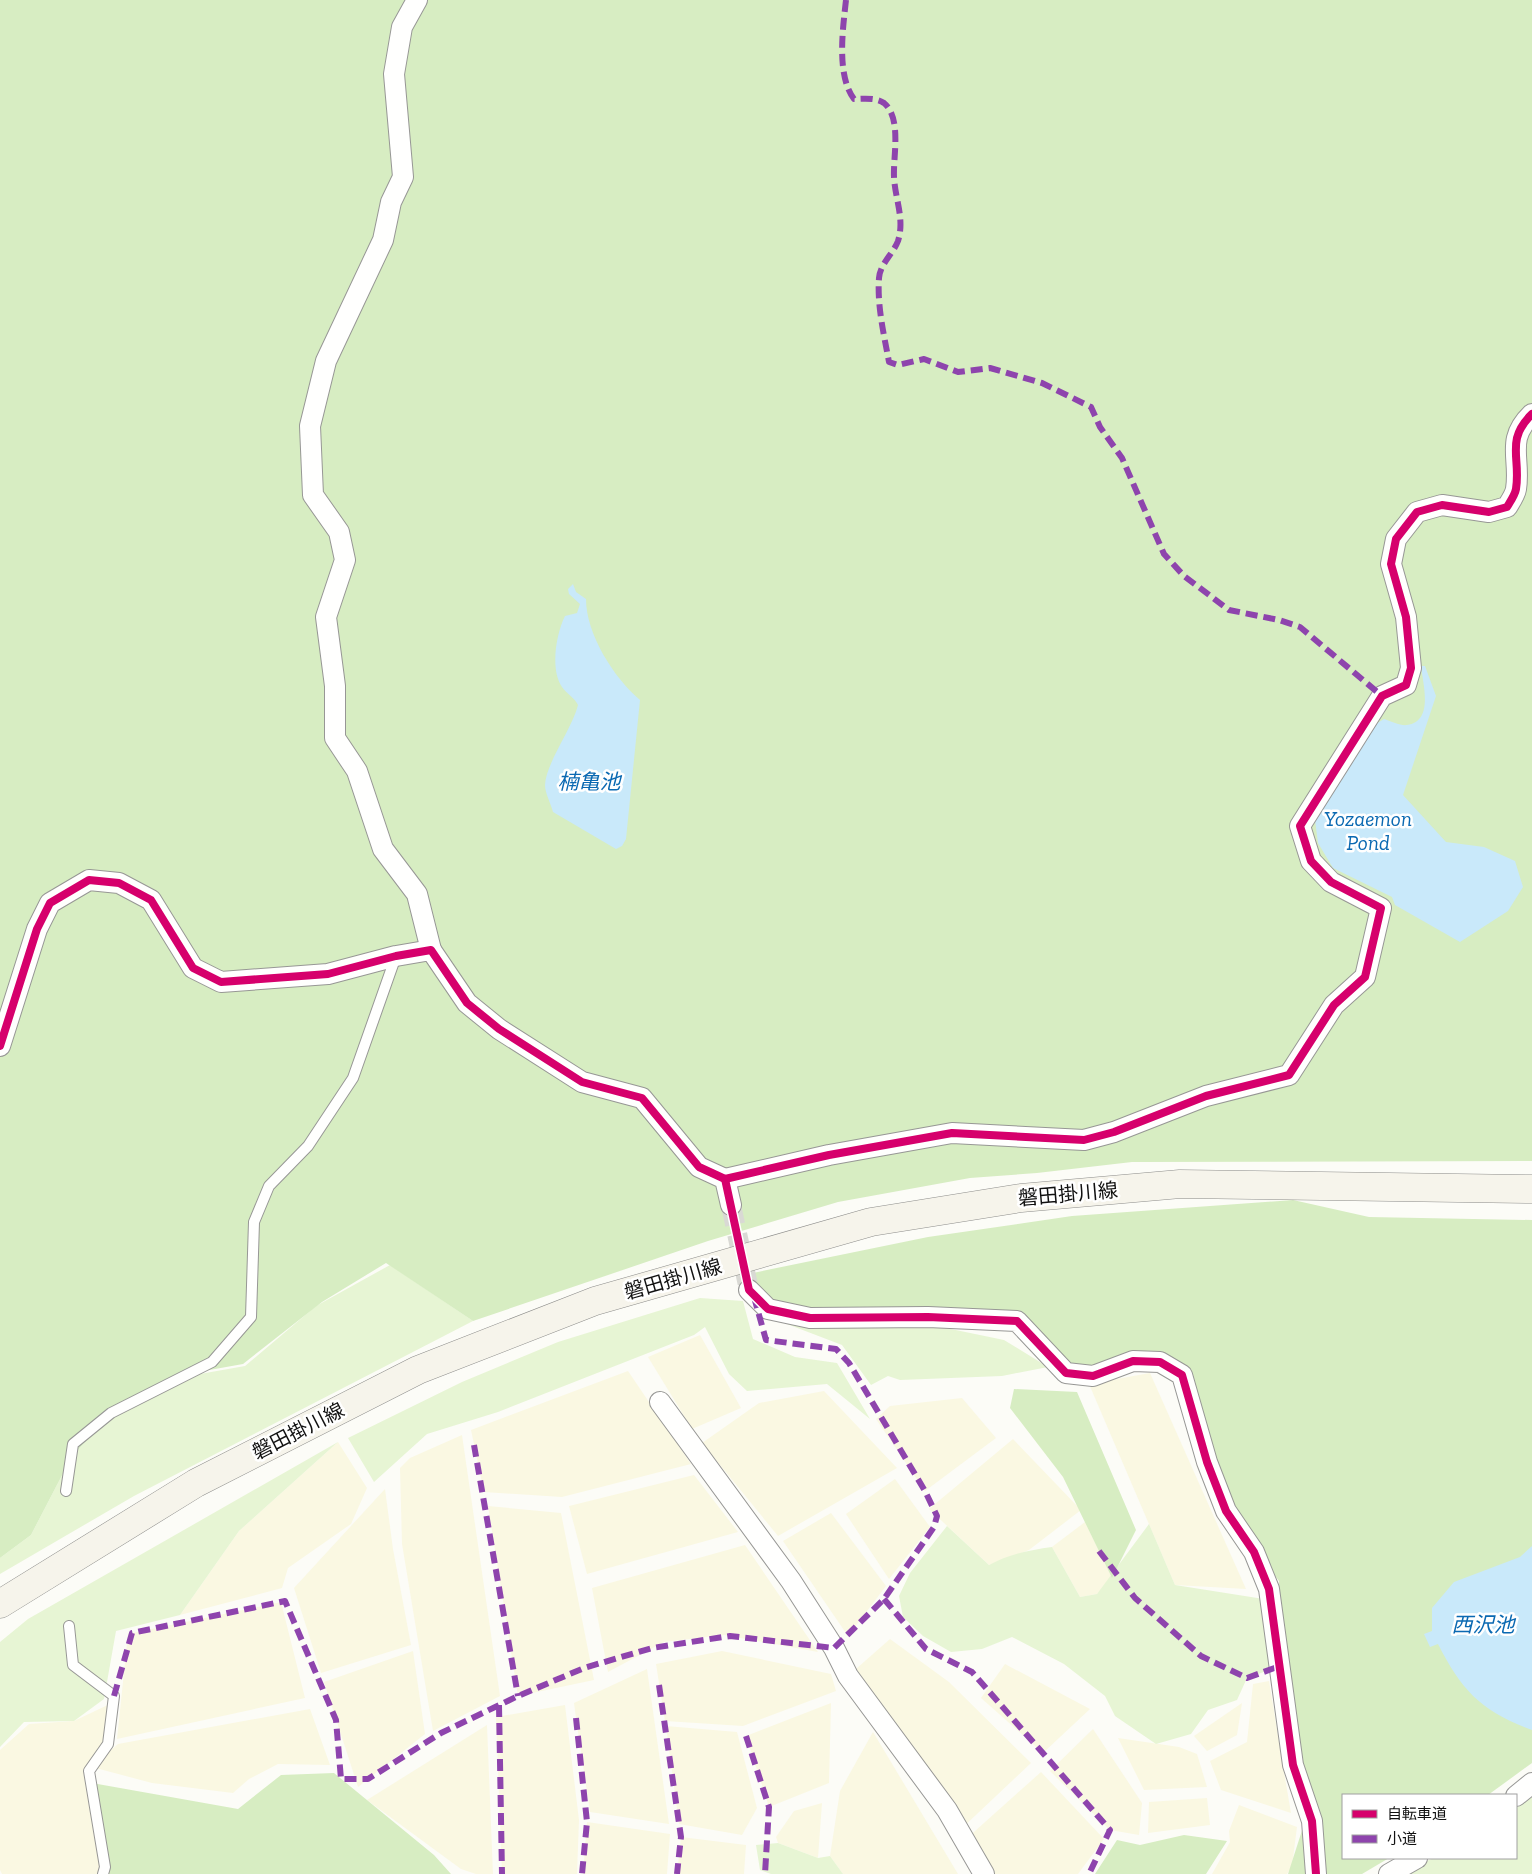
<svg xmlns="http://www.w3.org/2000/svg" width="1532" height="1874" font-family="'Zilla Slab','Noto Sans JP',serif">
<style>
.farmland{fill:#faf8e2}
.green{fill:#e7f5d4}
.forest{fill:#d7edc2}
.water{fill:#c9e9fa}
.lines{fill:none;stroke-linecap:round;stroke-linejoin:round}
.street-tunnel{stroke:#d9d9d4;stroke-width:20;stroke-dasharray:20 10;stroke-linecap:butt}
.lane-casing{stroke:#979795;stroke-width:12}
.street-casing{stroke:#979795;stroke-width:22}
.secondary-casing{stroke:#8d8d8b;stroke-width:29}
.lane{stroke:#fffffe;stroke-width:10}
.street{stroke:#fffffe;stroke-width:20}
.secondary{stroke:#f6f4eb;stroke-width:28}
.quiet{stroke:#8e44ad;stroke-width:6;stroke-dasharray:12 6;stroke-linecap:butt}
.cycleway-casing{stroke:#fff;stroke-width:11}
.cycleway{stroke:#d6006c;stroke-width:8}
.labels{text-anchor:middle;stroke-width:5;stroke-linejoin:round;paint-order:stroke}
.street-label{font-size:20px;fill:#111;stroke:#fff}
.water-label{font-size:21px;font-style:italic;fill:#0a69b2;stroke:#fff}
</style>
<rect width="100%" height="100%" fill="#fcfcf7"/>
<g class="farmland">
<polygon points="700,1335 741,1408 692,1429 648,1357"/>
<polygon points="628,1371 691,1464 562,1497 484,1492 471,1430"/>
<polygon points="1150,1373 1246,1589 1175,1585 1089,1384"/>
<polygon points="824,1391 897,1468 778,1536 702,1443 759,1403"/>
<polygon points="962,1398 996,1438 925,1491 876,1419 890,1406"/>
<polygon points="462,1435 500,1696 433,1731 402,1544 400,1468 410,1458"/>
<polygon points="1013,1439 1081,1510 1029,1550 989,1565 929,1509"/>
<polygon points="338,1442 367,1488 351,1524 288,1568 282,1588 180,1615 239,1531"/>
<polygon points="694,1475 738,1532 587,1574 569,1506"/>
<polygon points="895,1479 930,1527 889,1579 846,1514"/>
<polygon points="385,1489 393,1549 411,1645 321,1673 294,1588"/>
<polygon points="488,1506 561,1513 594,1680 518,1696"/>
<polygon points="831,1513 886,1586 848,1636 783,1541"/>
<polygon points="1085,1522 1112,1578 1097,1594 1080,1597 1052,1547"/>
<polygon points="745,1545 818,1652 724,1635 664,1642 608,1672 592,1588"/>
<polygon points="281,1602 305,1698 117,1739 128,1634"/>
<polygon points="890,1639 949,1682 1031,1763 959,1831 848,1676"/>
<polygon points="413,1651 425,1734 358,1787 324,1682"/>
<polygon points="722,1651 831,1674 836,1691 743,1726 665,1721 656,1664"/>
<polygon points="1005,1664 1090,1709 1043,1753 981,1698"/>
<polygon points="647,1669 669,1824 590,1812 576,1718 574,1703"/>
<polygon points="1269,1681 1284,1772 1291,1813 1221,1790 1210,1761 1247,1742 1253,1684"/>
<polygon points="114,1702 108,1744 94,1765 118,1744 310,1709 330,1765 278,1764 249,1779 233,1793 152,1783 92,1767 105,1867 101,1874 2,1874 0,1870 0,1750 29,1724 74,1721"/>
<polygon points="831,1703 829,1783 769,1807 746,1736"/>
<polygon points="1242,1703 1237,1735 1207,1751 1194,1736"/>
<polygon points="565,1705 579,1820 577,1874 502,1874 496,1717"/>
<polygon points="487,1725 493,1874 476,1874 461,1869 367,1800"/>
<polygon points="666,1726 737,1732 757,1808 742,1835 679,1824"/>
<polygon points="1093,1729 1142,1803 1139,1835 1110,1830 1050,1771"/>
<polygon points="873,1732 958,1874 843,1874 830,1856 840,1791"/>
<polygon points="1118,1738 1179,1747 1197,1754 1207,1787 1144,1790"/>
<polygon points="1041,1772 1104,1839 1078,1874 984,1874 965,1840"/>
<polygon points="1207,1798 1210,1825 1148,1833 1149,1802"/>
<polygon points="822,1803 818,1858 778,1843 776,1837 794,1811"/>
<polygon points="1239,1805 1297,1827 1292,1866 1287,1874 1212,1874 1230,1842 1229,1831"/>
<polygon points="587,1822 670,1834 667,1874 583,1874"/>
<polygon points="681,1837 746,1845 744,1874 677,1874"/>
</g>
<g class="green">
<polygon points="390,1265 473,1321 134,1496 0,1574 0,1558 31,1535 71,1458 111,1413 183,1377 245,1366 316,1306"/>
<polygon points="700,1298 743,1301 753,1339 795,1357 837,1363 870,1419 827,1384 747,1391 729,1374 705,1327 694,1335 498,1412 427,1434 374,1482 348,1438 462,1382 558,1342"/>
<polygon points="917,1322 1004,1340 1048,1367 1002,1376 900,1380 888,1376 871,1385 842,1345 787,1324"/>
<polygon points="338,1442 239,1531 180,1615 116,1631 104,1699 74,1721 24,1722 0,1747 0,1642 28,1619"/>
<path d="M1149,1524L1175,1585L1270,1600L1280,1666L1247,1678L1237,1700L1208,1710L1191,1734L1156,1744L1115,1716L1105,1696L1064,1664L1012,1637L982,1649L951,1652L923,1636L903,1617L899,1596L910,1573L947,1526L989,1565C1009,1554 1030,1550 1052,1547L1080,1597L1097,1594Z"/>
<polygon points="1532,1797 1532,1874 1395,1874 1434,1858 1516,1858 1516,1808"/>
<polygon points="778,1843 818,1858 830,1856 843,1874 771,1874 760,1870 756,1845"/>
</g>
<g class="forest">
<polygon points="0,0 1532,0 1532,1161 1132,1162 1037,1173 970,1178 838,1202 708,1241 473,1321 386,1263 322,1302 243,1364 187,1374 111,1413 71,1458 31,1535 0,1558"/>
<polygon points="1293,1200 1369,1217 1532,1220 1532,1763 1488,1795 1343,1795 1343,1858 1389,1858 1362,1874 1288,1874 1306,1818 1280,1666 1279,1581 1226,1511 1182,1375 1145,1361 1066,1373 1017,1321 768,1309 743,1275 928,1237 1072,1216"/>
<polygon points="1014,1389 1077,1392 1136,1530 1112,1578 1063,1477 1010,1408"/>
<polygon points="334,1773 434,1855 451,1874 102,1874 92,1783 238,1809 281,1775"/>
<polygon points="1184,1835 1227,1841 1206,1874 1095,1874 1117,1840 1140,1845"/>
</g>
<g class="water">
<path d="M573,584L576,592L586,599C586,634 614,678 640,700L626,839L622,846L616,849L553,812C551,804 545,793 545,785C546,763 572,729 578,705C574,697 567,694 562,687C550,670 556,634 565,616L577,613L580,604L569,594L568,589Z"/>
<path d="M1421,666H1425L1436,696L1403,795L1446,842L1484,847L1515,861L1523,887L1508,911L1460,942L1395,905L1392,897L1333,868L1318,843L1315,820L1363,732L1384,719C1390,721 1401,726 1407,725C1434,721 1423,685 1421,666Z"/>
<path d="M1532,1546V1730C1481,1711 1462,1691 1438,1644L1430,1647L1424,1634L1432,1631V1608L1454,1582L1520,1557Z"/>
</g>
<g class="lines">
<polyline class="street-tunnel" points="731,1205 749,1290"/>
<defs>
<g id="lane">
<polyline points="66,1491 73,1444 111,1413 212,1362 251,1317 254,1222 269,1186 308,1146 353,1078 396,956"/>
<polyline points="69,1626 73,1665 114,1696 108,1744 89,1771 105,1867 103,1874"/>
</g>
<g id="street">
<polyline points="417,0 402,27 394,74 403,177 391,202 383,240 326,361 310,426 313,495 339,532 345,560 326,617 335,686 335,738 357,771 383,849 417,894 431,950"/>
<polyline points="0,1046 37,929 50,903 89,880 119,883 151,900 193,968 221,982 328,974 396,956 431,950 467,1003 499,1029 582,1082 642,1098 699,1167 725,1179 731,1205"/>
<path d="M725,1179L829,1155L952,1133L1084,1140L1114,1132L1206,1096L1289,1075L1334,1005L1365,977L1381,908L1331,882L1311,861L1300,826L1382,696L1406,685L1411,668L1406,617L1391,564L1396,539L1417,512L1442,505L1489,512L1507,507C1510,502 1515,495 1516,489C1521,458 1505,440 1532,414"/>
<polyline points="749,1290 768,1309 810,1318 928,1317 1017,1321 1066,1373 1093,1376 1133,1361 1160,1362 1182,1375 1207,1462 1226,1511 1254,1552 1269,1589 1293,1765 1312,1821 1316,1874"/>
<polyline points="660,1402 791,1581 834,1648 848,1676 947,1810 984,1874"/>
<polyline points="1516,1796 1532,1783"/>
<polyline points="1389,1874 1417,1858"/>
</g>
<polyline id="secondary" points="0,1604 196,1483 418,1370 595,1301 871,1222 1021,1198 1180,1184 1532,1189"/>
</defs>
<use href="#lane" class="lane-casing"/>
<use href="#street" class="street-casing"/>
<use href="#secondary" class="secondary-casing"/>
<use href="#lane" class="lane"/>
<use href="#street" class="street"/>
<use href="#secondary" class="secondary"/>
<g class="quiet">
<path d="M846,0C843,28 836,75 854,99C862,99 876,97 884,103C902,118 893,156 894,177C895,199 905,219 898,241C893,254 880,264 879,278C877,306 884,335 889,362L898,365L924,359L958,372L990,368L1042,383L1091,407L1100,427L1122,458L1164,554L1184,576L1229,610L1279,620L1300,627L1382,696"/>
<polyline points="474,1445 518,1696"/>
<polyline points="1099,1551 1135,1598 1201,1656 1247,1678 1280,1666"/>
<polyline points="884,1599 926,1649 972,1672 1110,1830 1089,1874"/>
<polyline points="659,1685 681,1837 677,1874"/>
<polyline points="114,1696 132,1633 285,1601 336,1720 341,1779 368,1779 441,1733 518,1696 584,1668 652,1648 730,1636 834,1648 884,1599 934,1527 937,1516 925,1491 849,1363 836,1349 766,1340 754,1297"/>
<polyline points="499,1705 502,1874"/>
<polyline points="576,1718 587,1822 582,1874"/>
<polyline points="746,1736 769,1807 765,1874"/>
</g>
<defs>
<g id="cycleway">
<polyline points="0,1046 37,929 50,903 89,880 119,883 151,900 193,968 221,982 328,974 396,956 431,950 467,1003 499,1029 582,1082 642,1098 699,1167 725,1179 749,1290 768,1309 810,1318 928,1317 1017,1321 1066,1373 1093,1376 1133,1361 1160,1362 1182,1375 1207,1462 1226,1511 1254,1552 1269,1589 1293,1765 1312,1821 1316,1874"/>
<path d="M725,1179L829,1155L952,1133L1084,1140L1114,1132L1206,1096L1289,1075L1334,1005L1365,977L1381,908L1331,882L1311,861L1300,826L1382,696L1406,685L1411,668L1406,617L1391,564L1396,539L1417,512L1442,505L1489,512L1507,507C1510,502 1515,495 1516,489C1521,458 1505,440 1532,414"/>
</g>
</defs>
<use href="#cycleway" class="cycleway-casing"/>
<use href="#cycleway" class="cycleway"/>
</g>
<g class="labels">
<g class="street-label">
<text transform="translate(1068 1194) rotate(-5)" y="7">磐田掛川線</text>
<text transform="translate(673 1279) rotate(-16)" y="7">磐田掛川線</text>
<text transform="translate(298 1431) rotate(-27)" y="7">磐田掛川線</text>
</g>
<g class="water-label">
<text x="589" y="789">楠亀池</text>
<text x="1368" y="826">Yozaemon<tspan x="1368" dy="24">Pond</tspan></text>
<text x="1483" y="1632">西沢池</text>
</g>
</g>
<rect x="1342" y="1794" width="175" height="65" fill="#ffffff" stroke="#a0a0a0"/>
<rect x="1352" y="1810" width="25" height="8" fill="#d6006c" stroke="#a0a0a0"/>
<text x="1387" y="1819" font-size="15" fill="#111111">自転車道</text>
<rect x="1352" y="1835" width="25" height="8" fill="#8e44ad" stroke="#a0a0a0"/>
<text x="1387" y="1844" font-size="15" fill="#111111">小道</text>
</svg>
